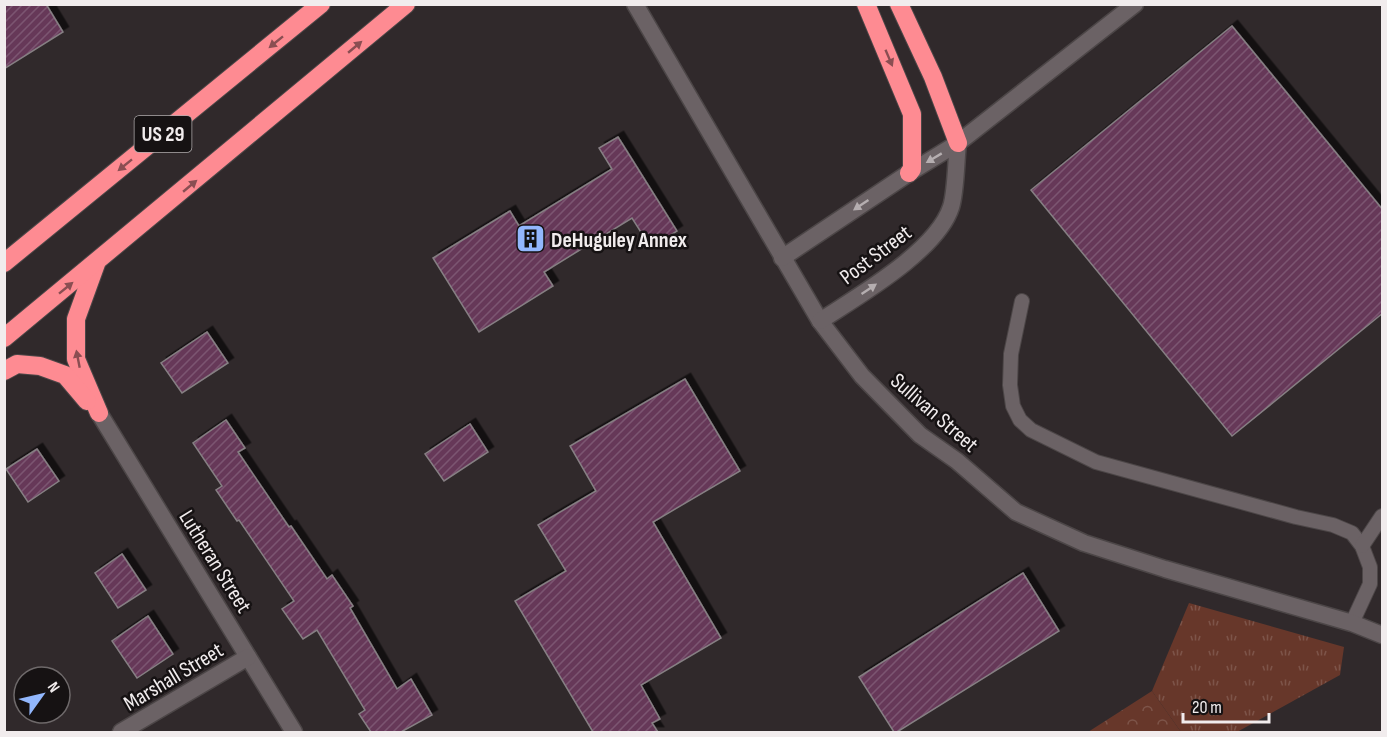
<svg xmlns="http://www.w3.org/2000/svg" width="1387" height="737" font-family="'Sofia Sans Condensed',sans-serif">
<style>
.grass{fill:url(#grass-tufts)}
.forest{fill:url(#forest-crowns)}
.building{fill:url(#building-hatch);stroke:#867f83;stroke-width:1.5;filter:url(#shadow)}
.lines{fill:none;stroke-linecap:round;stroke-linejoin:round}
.service-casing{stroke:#4c4647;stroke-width:16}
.minor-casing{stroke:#4c4647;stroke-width:19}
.tertiary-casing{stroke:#4c4647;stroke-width:19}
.motorway-casing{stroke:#4c4647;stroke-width:20}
.service{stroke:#6b6265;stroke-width:14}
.minor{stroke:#6b6265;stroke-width:16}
.tertiary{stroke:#6b6265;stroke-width:16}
.motorway{stroke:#fe8b92;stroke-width:18}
.oneway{fill:#8a4e52}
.oneway2{fill:#b5aeb0}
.labels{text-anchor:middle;stroke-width:5;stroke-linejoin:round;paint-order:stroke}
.shield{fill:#161213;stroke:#afabac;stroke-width:1.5}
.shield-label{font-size:21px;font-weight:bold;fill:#f1eced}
.poi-label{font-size:22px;font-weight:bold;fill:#f1eced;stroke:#161213;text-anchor:start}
.street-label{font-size:22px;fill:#f1eced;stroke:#161213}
</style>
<defs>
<pattern id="grass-tufts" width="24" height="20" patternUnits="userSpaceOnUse" patternTransform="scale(1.5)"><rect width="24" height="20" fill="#67372a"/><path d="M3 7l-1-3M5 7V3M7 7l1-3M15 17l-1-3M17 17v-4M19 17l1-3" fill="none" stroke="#7d5449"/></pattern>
<pattern id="forest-crowns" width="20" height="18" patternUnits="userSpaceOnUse" patternTransform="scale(1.5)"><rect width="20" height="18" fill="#67372a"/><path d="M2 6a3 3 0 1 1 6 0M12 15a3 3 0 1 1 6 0" fill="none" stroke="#7d5449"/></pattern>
<pattern id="building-hatch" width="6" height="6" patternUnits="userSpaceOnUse" patternTransform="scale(1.5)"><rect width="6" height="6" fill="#663859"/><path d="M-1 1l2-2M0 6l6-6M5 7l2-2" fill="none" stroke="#7c5571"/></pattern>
<filter id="shadow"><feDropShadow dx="5.5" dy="-5.5" stdDeviation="0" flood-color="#0009"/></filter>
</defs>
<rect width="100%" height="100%" fill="#30292b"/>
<polygon class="grass" points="1189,603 1344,647 1340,675 1237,732 1181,732 1152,691"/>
<polygon class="forest" points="1152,691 1181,732 1088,732"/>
<g class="building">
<polygon points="4,4 46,4 63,32 4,69"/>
<polygon points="1232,26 1383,210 1383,313 1232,436 1031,190"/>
<polygon points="618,137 677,231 651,248 632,218 544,272 553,286 479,332 433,258 510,211 519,226 612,169 599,148"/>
<polygon points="207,332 228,363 182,393 161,363"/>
<polygon points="685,379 740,471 653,522 721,638 641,685 660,719 652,723 658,732 593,732 515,601 566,571 538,525 596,491 570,446"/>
<polygon points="226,420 245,448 238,452 289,527 291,526 327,579 332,575 353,606 350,608 397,689 411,679 432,715 401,732 371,732 359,714 365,710 317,630 303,639 282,609 294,601 239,520 237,521 216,490 222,486 193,443"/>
<polygon points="470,424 488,452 444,481 425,454"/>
<polygon points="37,449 59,481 28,502 6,469"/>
<polygon points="122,554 146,590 118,608 95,573"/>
<polygon points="1023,573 1059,631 897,732 894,732 859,677"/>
<polygon points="148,616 173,654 137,678 112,641"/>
</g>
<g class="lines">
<defs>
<g id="service">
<polyline points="1022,301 1011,354 1010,385 1013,406 1020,420 1031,430 1096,462 1296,517 1333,525 1352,533 1362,546 1370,567 1370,584 1352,623"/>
<polyline points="1362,546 1382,516"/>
</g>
<g id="minor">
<polyline points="958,143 1135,4"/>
<polyline points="99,413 294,732"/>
<polyline points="121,732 248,657"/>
</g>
<g id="tertiary">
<polyline points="635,4 820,321 862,376 920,435 957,461 1016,512 1084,543 1165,569 1352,623 1382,635"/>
<polyline points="782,258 909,173 958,143"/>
<path d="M820,321C858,296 937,251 951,207C956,192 956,160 958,143"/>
</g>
<g id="motorway">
<polyline points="866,4 912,114 912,169 909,173"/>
<polyline points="899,4 933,77 958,143"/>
<polyline points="4,263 321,4"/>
<polyline points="96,264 76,319 76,359 99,413"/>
<polyline points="4,338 406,4"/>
<polyline points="4,371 17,364 40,366 65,375 87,401"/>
</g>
</defs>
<use href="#service" class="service-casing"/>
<use href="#minor" class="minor-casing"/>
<use href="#tertiary" class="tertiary-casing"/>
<use href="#motorway" class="motorway-casing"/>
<use href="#service" class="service"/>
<use href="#minor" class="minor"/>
<use href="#tertiary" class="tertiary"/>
<use href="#motorway" class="motorway"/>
</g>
<defs><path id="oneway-solid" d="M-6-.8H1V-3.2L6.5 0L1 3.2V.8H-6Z" transform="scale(1.5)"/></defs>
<g class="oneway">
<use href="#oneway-solid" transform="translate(276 42) rotate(141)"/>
<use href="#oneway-solid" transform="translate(355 47) rotate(-40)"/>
<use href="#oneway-solid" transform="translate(889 58) rotate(67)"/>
<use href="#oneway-solid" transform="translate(125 165) rotate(141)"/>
<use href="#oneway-solid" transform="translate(190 186) rotate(-40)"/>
<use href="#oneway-solid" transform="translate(66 288) rotate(-39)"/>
<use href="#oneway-solid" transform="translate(78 359) rotate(-101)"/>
</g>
<g class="oneway2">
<use href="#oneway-solid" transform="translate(934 158) rotate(149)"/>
<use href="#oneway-solid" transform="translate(861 205) rotate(146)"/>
<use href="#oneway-solid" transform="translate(869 289) rotate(-34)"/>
</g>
<defs>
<symbol id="building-square" viewBox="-11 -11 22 22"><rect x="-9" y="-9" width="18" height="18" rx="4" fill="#92b7fd" stroke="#161213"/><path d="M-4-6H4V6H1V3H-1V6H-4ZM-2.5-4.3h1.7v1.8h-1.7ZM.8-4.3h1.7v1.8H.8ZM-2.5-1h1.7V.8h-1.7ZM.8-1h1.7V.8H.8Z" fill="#111"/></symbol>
</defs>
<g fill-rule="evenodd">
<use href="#building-square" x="514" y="222" width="33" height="33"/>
</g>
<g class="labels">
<rect class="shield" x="134.5" y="116" width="57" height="36" rx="4.5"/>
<g class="shield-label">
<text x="163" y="141">US 29</text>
</g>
<g class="poi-label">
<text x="551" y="247">DeHuguley Annex</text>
</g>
<g class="street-label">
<text transform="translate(875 254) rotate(-37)" y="8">Post Street</text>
<text transform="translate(935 412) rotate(41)" y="8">Sullivan Street</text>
<text transform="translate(216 561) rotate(58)" y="8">Lutheran Street</text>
<text transform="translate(173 676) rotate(-31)" y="8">Marshall Street</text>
</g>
</g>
<rect width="1387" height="737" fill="none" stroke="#f1eced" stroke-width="12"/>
<g transform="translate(42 695) rotate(56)"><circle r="28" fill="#161213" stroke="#6e696a" stroke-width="1.5"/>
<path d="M0-4.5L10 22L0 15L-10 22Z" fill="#92b7fd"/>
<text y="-9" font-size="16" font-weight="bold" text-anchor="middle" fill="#f1eced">N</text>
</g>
<path d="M1183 713v9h86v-9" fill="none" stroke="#f1eced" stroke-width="3"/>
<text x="1192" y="713" font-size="18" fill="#f1eced" stroke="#161213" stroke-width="4.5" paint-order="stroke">20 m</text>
</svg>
